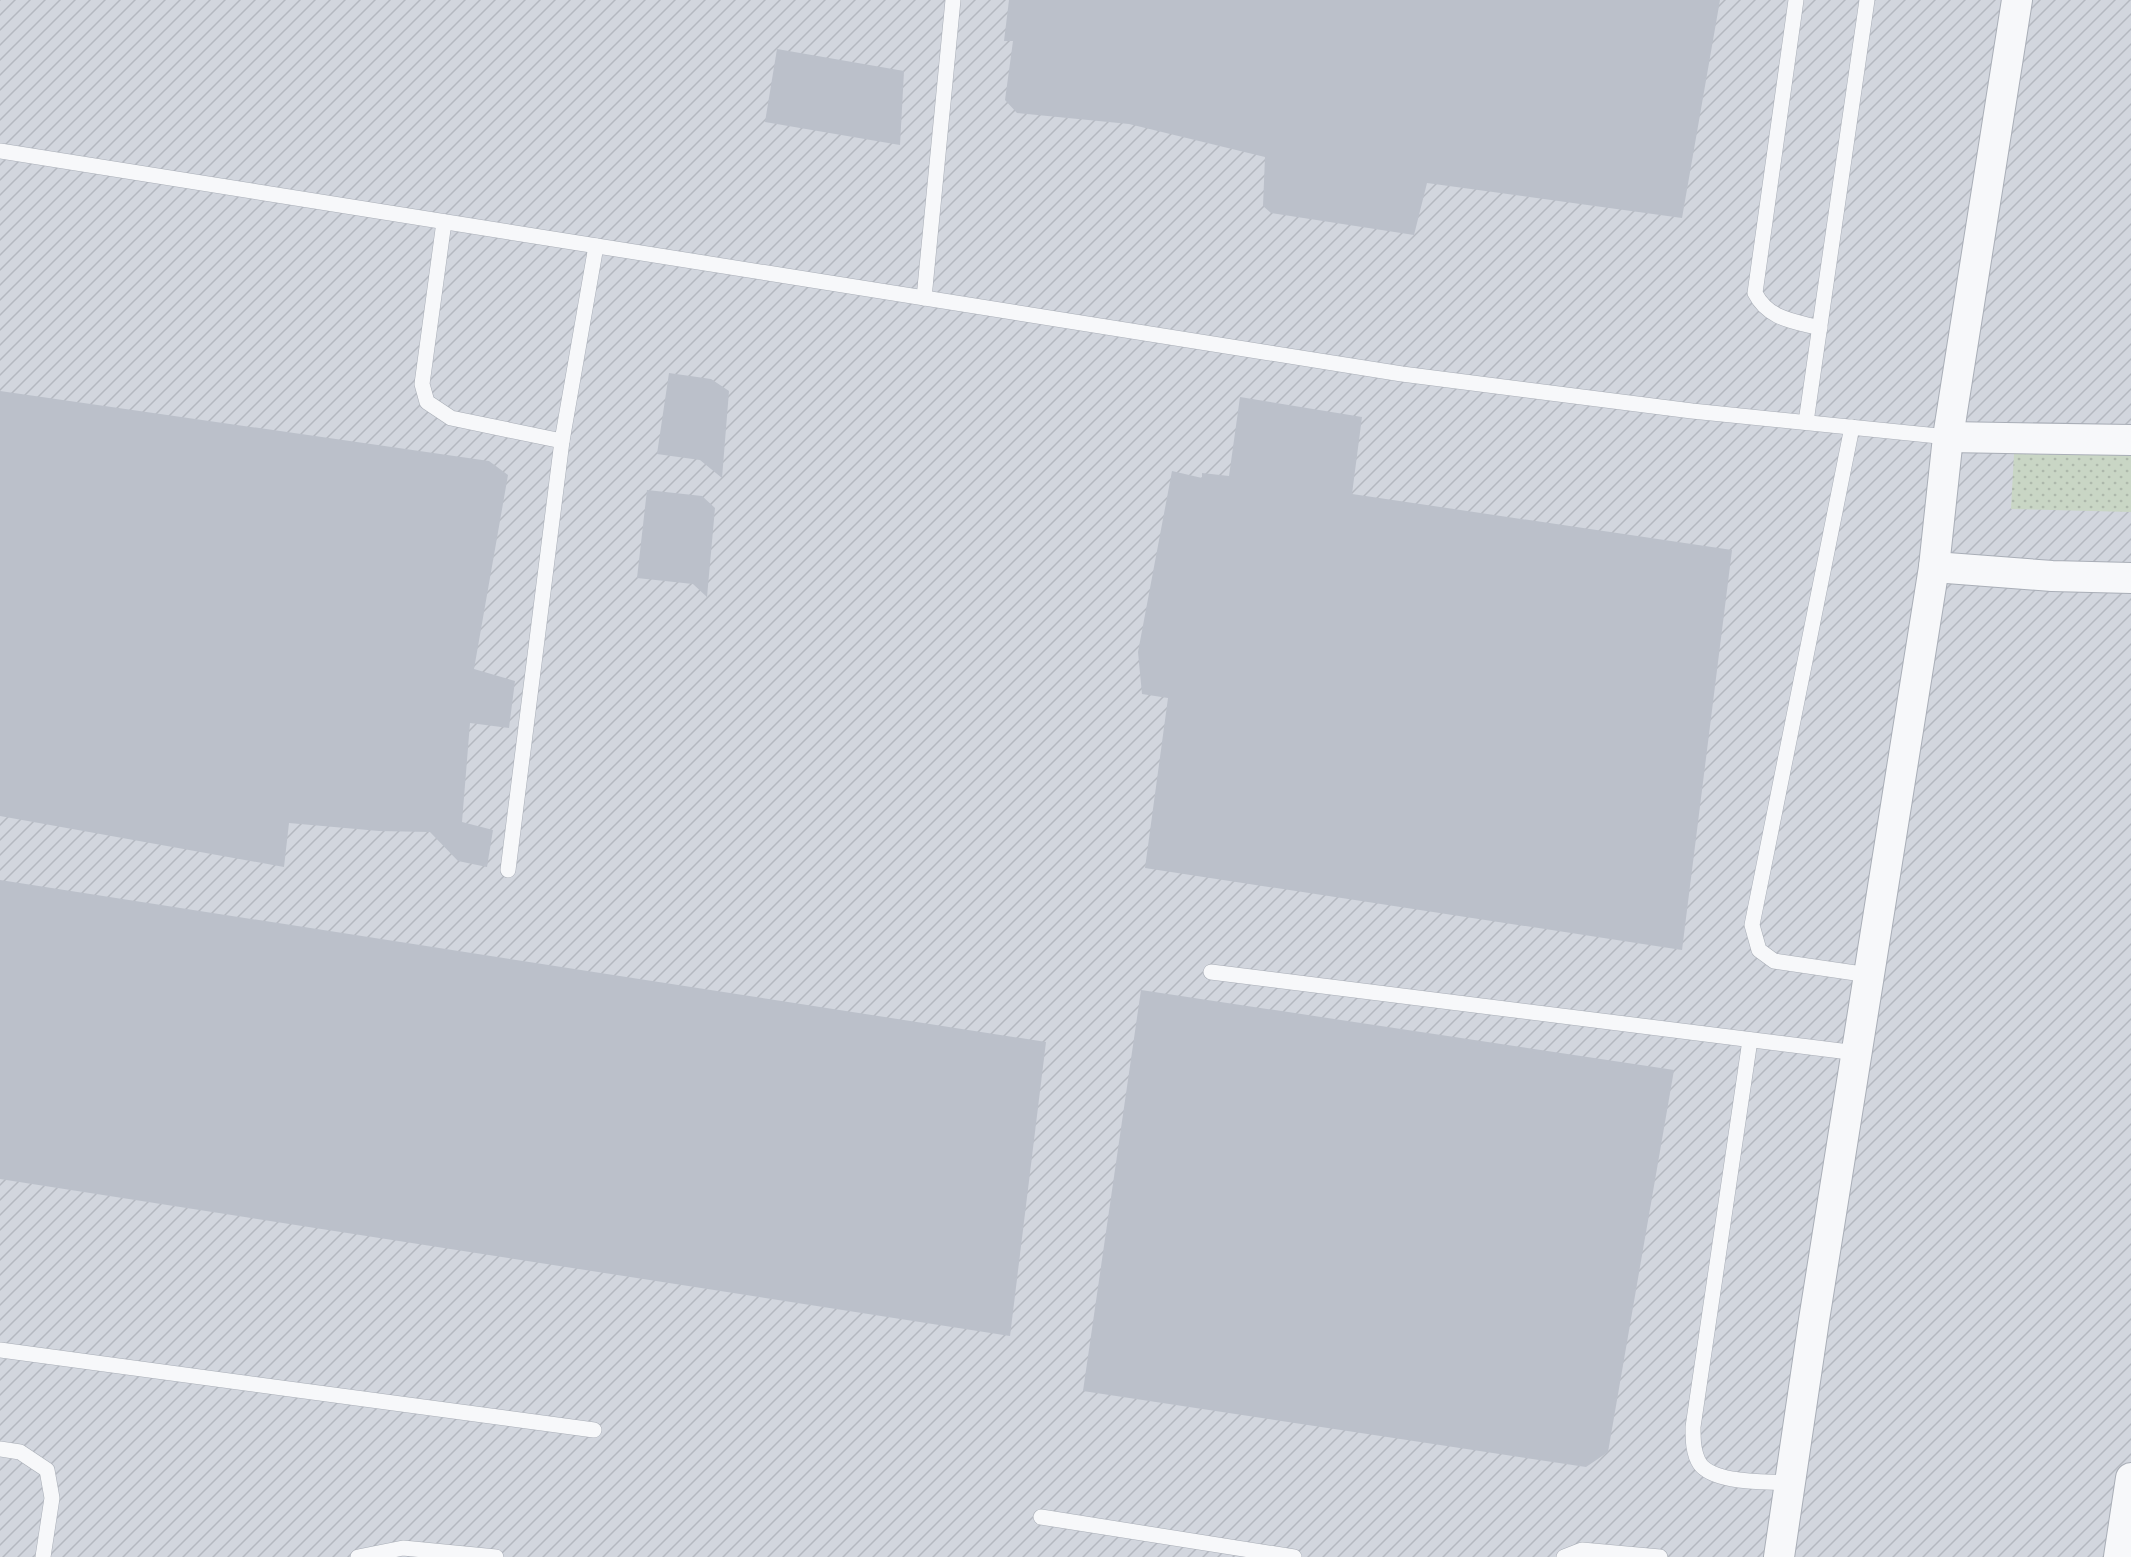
<svg xmlns="http://www.w3.org/2000/svg" width="2131" height="1557" font-family="'Titillium Web',sans-serif">
<style>
.industrial{fill:url(#industrial-furrows)}
.grass{fill:url(#grass-dots)}
.building{fill:#bbc0ca}
.lines{fill:none;stroke-linecap:round;stroke-linejoin:round}
.service-casing{stroke:#a9aeb7;stroke-width:16}
.minor-casing{stroke:#a9aeb7;stroke-width:32}
.service{stroke:#f7f8fa;stroke-width:15}
.minor{stroke:#f7f8fa;stroke-width:30}
</style>
<defs>
<pattern id="industrial-furrows" width="10" height="10" patternUnits="userSpaceOnUse" patternTransform="scale(1.5)"><rect width="10" height="10" fill="#d2d6de"/><path d="M-1 1l2-2M0 10L10 0M9 11l2-2" fill="none" stroke="#b4b8c0"/></pattern>
<pattern id="grass-dots" width="8" height="8" patternUnits="userSpaceOnUse" patternTransform="scale(1.5)"><rect width="8" height="8" fill="#c9d6c5"/><path d="M2 2h.1M6 6h.1" fill="none" stroke="#adb8ab" stroke-width="1.8" stroke-linecap="round"/></pattern>
</defs>
<rect width="100%" height="100%" fill="#e4e7ec"/>
<rect class="industrial" x="0" y="0" width="2131" height="1557"/>
<polygon class="grass" points="2014,454 2131,455 2131,512 2011,509"/>
<g class="building">
<polygon points="1009,0 1720,0 1682,218 1427,183 1414,235 1271,213 1263,206 1265,157 1129,124 1017,113 1005,100 1013,41 1004,41"/>
<polygon points="777,49 904,71 900,145 765,122"/>
<polygon points="669,373 711,379 729,391 722,478 700,460 657,454"/>
<polygon points="0,391 489,461 508,475 474,669 515,681 509,728 470,723 462,822 493,830 487,867 458,861 430,832 379,831 289,823 284,867 0,816"/>
<polygon points="1240,397 1362,417 1352,494 1732,550 1682,950 1145,868 1168,698 1142,694 1138,652 1172,471 1202,478 1202,473 1229,476"/>
<polygon points="647,490 702,496 715,508 707,597 693,584 637,578"/>
<polygon points="0,880 1046,1042 1010,1336 0,1179"/>
<polygon points="1141,990 1674,1070 1608,1452 1586,1467 1083,1391"/>
</g>
<g class="lines">
<defs>
<g id="service">
<path d="M1796,0L1755,293C1768,319 1793,321 1820,328"/>
<polyline points="0,151 1402,374 1692,411 1948,437"/>
<polyline points="444,222 422,384 427,402 451,418 562,441 596,246"/>
<polyline points="924,298 953,0"/>
<polyline points="1806,422 1867,0"/>
<polyline points="1852,427 1752,925 1759,950 1774,961 1869,975"/>
<polyline points="508,870 562,441"/>
<polyline points="1211,972 1857,1053"/>
<path d="M1750,1040L1693,1427C1693,1439 1693,1453 1700,1464C1715,1484 1766,1481 1790,1483"/>
<polyline points="0,1350 594,1430"/>
<polyline points="0,1449 20,1452 47,1470 52,1498 43,1557"/>
<polyline points="1041,1517 1294,1557"/>
<polyline points="358,1557 403,1548 496,1557"/>
<polyline points="1564,1557 1582,1550 1660,1557"/>
</g>
<g id="minor">
<polyline points="1948,437 2131,440"/>
<polyline points="1934,567 2052,576 2131,578"/>
<polyline points="1779,1557 1814,1320 1934,567 1948,437 2017,0"/>
<polyline points="2119,1557 2131,1478"/>
</g>
</defs>
<use href="#service" class="service-casing"/>
<use href="#minor" class="minor-casing"/>
<use href="#service" class="service"/>
<use href="#minor" class="minor"/>
</g>
</svg>
